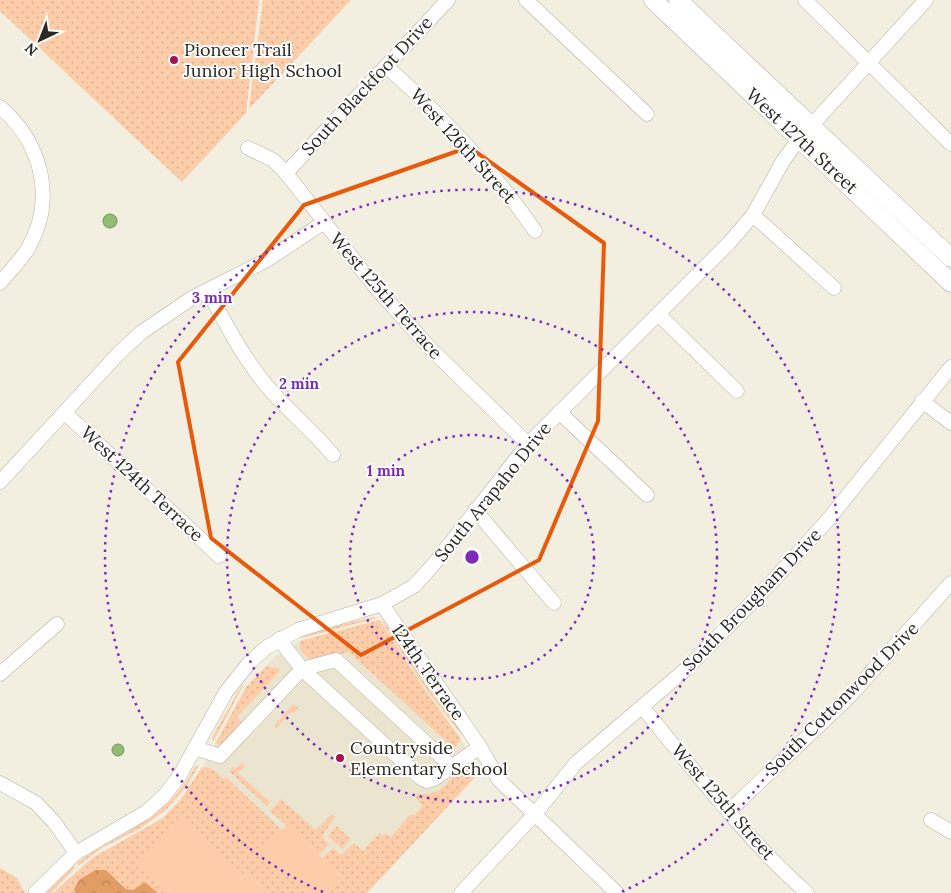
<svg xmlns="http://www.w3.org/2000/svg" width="951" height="893" font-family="Lora,serif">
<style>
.built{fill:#ebe5cf}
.grass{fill:url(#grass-dots)}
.forest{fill:url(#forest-crowns)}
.pitch{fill:#fdcda9}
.water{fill:#93bd73;stroke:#74915b}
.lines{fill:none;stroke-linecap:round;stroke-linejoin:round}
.minor-casing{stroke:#b4b1a2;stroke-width:15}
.major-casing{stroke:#b4b1a2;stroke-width:19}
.minor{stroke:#fff;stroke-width:14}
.major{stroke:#fff;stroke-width:18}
.marked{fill:none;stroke:#e8590c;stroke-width:4;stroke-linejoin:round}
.ring{fill:none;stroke:#7b2cbf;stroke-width:2.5;stroke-dasharray:2.5 5}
.poi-dot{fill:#a61450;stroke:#fff;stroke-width:2}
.labels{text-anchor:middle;stroke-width:4;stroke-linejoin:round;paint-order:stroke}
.poi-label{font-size:18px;fill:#2b2a24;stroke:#fff;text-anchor:start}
.street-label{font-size:18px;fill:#2b2a24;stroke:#fff}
.centre{fill:#7b2cbf;stroke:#fff;stroke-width:2.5}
.ring-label{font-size:15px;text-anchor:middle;font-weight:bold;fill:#7b2cbf;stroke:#fff;stroke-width:4;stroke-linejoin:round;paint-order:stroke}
</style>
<defs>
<pattern id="grass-dots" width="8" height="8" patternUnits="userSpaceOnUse" patternTransform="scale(1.25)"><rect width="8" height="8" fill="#fdcda9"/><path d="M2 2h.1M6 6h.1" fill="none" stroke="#d9b091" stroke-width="1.8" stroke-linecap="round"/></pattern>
<pattern id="forest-crowns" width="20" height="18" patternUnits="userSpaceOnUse" patternTransform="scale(1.25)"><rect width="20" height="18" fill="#e29d65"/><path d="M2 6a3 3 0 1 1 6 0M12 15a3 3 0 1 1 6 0" fill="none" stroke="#b78053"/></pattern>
</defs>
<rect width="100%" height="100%" fill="#f2efe0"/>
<polygon class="built" points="382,620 481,771 367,893 158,893 141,831 163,818 181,801 195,782 241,695 258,674 276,656 300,641"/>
<g class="grass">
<polygon points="0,0 259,0 246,113 182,182 0,11"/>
<polygon points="263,0 351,0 249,109"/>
<polygon points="373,617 377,618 302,638 308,633"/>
<polygon points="382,619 427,686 460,729 462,735 429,693 386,628"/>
<polygon points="379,620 428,695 461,739 453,751 445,752 450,745 349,652 314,659 310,659 300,650 300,641"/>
<polygon points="266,667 275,667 281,670 237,717 243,723 223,744 215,744 247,686"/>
<polygon points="242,685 243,686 213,742 212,737"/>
<polygon points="293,704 298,708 294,713 292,711 276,728 274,726"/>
<polygon points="242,763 245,766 238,773 270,802 267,806 230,772 232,766 236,769"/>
<path d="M199,765L187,786L167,809L141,828L102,848L78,866L77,863C123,830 166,821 195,767Z"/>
<polygon points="202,767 213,769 223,779 226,777 282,830 262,853 306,893 269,893 222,857 180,816 139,868 170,893 158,893 145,882 133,891 126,889 117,879 74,889 75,893 53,893 92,858 163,818 181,799"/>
<path d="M470,769L477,770L479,773L367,893H324L340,875L322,858L333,848L341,855L354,843L363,851L380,833L383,836L386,833L391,837L411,814L414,816L423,805L416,798L417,794C441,795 444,787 458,770Z"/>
<polygon points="281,799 316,830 332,814 335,817 322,836 329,844 319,855 270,811"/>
<polygon points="337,826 350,839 342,849 328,836"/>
<polygon points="73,866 75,868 51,893 46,893"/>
<polygon points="0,868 17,878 25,893 0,893"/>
</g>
<polygon class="forest" points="96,870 106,870 126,889 133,890 145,882 158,893 75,893 74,889 80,879"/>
<g class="pitch">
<polygon points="180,816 222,857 269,893 170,893 138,868 139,858"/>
<polygon points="287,825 340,875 324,893 306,893 261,852"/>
</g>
<g class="water">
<circle cx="110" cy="221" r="7"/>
<circle cx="118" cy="750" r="6"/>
</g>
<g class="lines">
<defs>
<g id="minor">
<polyline points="526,0 647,114"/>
<polyline points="805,0 951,144"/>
<path d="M386,66C442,116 493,169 535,231"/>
<path d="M0,107C42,143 57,200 27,250C20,261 9,272 0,283"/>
<polyline points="248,148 273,160 286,173 376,288 431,349 528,444"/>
<polyline points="286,173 448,0"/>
<polyline points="753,215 834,288"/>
<path d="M208,291C226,324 242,356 266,385C287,410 312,430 333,455"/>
<polyline points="659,315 737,391"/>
<polyline points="922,401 951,423"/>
<polyline points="559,412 647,495"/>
<polyline points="65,413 219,556"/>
<polyline points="0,482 120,352 142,332 192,298 267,260 323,223"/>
<polyline points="475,510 554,603"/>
<polyline points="382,604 480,747 499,780 617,893"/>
<polyline points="279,639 302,669 421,778 427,781 434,779 480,747"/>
<polyline points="0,674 57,624"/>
<path d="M643,708C695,771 745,838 807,893"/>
<polyline points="195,748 220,756 302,669 336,660 451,766"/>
<polyline points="0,783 36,803 54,822 76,853"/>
<polyline points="729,811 849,697 951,583"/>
<polyline points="931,820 951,832"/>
<polyline points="35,893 76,853 146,812 164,796 180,775 226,692 249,663 267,647 298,630 382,604 414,586 434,564 528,444 729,243 753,215 783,161 799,139 926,0"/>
<polyline points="461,893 534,815 576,763 686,669 770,584 827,521 951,367"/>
</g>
<g id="major">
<polyline points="653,0 951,283"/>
<polyline points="678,0 951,258"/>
</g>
</defs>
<use href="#minor" class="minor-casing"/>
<use href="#major" class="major-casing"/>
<use href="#minor" class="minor"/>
<use href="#major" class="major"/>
</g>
<path class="marked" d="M469,147L604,243L598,421L539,560L361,655L211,538L178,362L304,205Z"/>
<g class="ring">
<circle cx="472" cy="557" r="122"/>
<circle cx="472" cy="557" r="245"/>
<path d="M323 892A367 367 0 1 1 621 892"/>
</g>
<g class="poi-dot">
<circle cx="174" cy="60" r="5"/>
<circle cx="340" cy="758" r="5"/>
</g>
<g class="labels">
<g class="poi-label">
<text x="184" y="56">Pioneer Trail<tspan x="184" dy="21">Junior High School</tspan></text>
<text x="350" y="754">Countryside<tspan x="350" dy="21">Elementary School</tspan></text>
</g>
<g class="street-label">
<text transform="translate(367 86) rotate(-47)" y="6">South Blackfoot Drive</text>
<text transform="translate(802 141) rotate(43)" y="6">West 127th Street</text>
<text transform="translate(463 146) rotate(48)" y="6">West 126th Street</text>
<text transform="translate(386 296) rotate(49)" y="6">West 125th Terrace</text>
<text transform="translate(142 484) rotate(43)" y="6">West 124th Terrace</text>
<text transform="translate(493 492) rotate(-51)" y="6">South Arapaho Drive</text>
<text transform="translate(752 600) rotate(-46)" y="6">South Brougham Drive</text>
<text transform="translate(428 672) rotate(55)" y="6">124th Terrace</text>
<text transform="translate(842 699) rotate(-45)" y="6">South Cottonwood Drive</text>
<text transform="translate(723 802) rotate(49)" y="6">West 125th Street</text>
</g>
</g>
<circle cx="472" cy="557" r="8" class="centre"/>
<g class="ring-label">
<text x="212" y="303">3 min</text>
<text x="299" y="389">2 min</text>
<text x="386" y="476">1 min</text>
</g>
<g transform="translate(40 40) rotate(223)" stroke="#ffffff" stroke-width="4" paint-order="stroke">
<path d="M0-4L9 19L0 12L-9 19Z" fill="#2b2a24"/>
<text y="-8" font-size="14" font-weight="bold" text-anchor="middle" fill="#2b2a24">N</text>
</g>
</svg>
